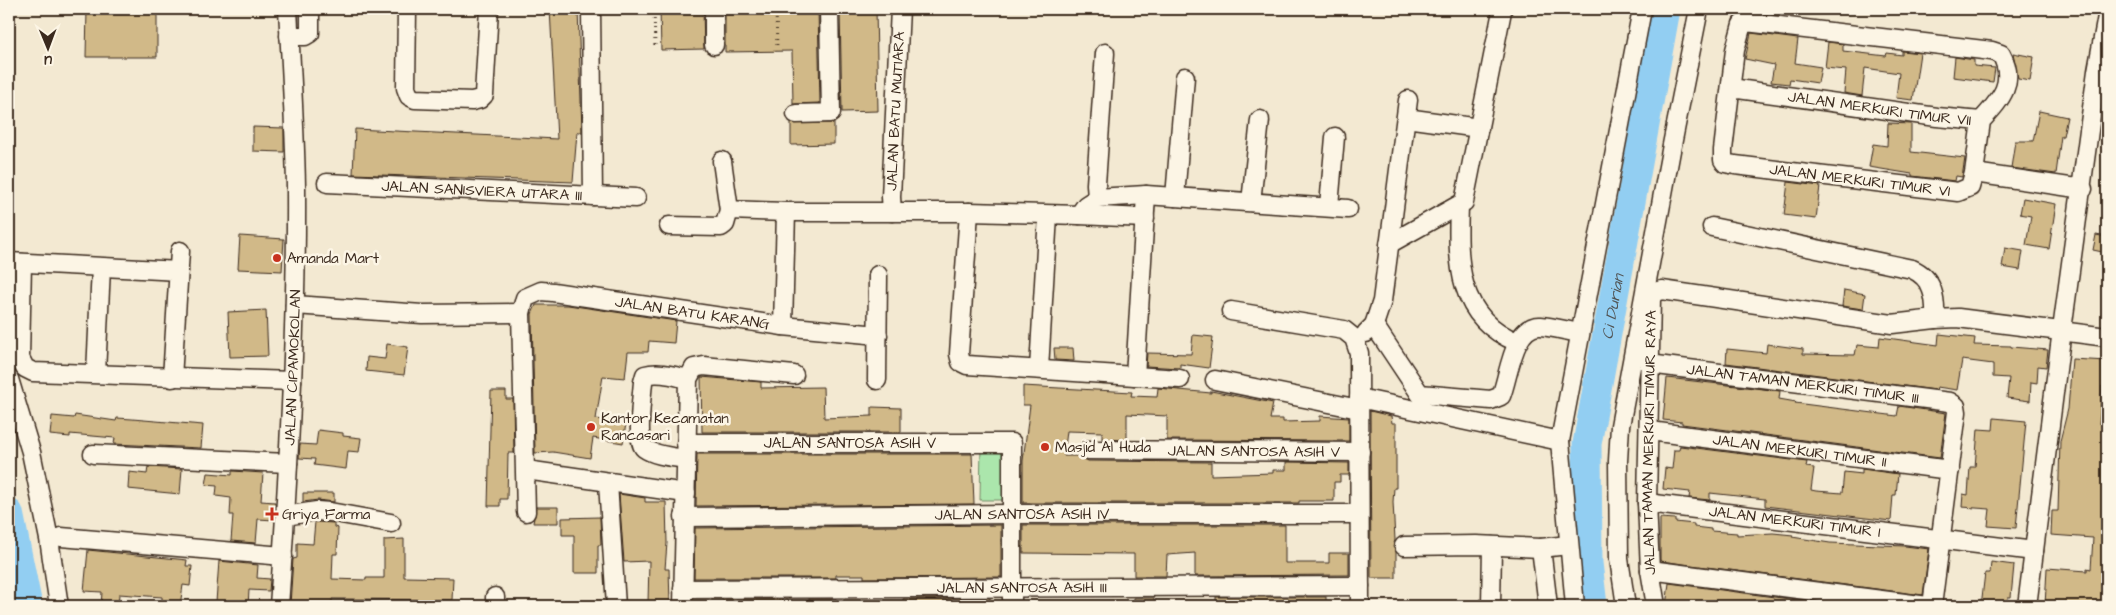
<svg xmlns="http://www.w3.org/2000/svg" width="2116" height="615" font-family="'Architects Daughter',sans-serif">
<style>
.green{fill:#abe6ac;stroke:#738865}
.lines{fill:none;stroke-linecap:round;stroke-linejoin:round}
.river{stroke:#92cef2;stroke-width:29}
.building{fill:#d1b988;stroke:#3b2a1e}
.minor-casing{stroke:#3b2a1e;stroke-width:21}
.path{stroke:#3b2a1e;stroke-width:3;stroke-dasharray:1 4;stroke-linecap:butt}
.minor{stroke:#fcf5e5;stroke-width:18}
.poi-dot{fill:#c8321e;stroke:#fcf5e5;stroke-width:2}
.labels{text-anchor:middle;stroke-width:5;stroke-linejoin:round;paint-order:stroke}
.street-label{font-size:15px;fill:#3b2a1e;stroke:#fcf5e5}
.poi-label{font-size:15px;fill:#3b2a1e;stroke:#fcf5e5;text-anchor:start}
.water-label{font-size:16px;font-style:italic;fill:#515353;stroke:#fcf5e5}
</style>
<rect width="100%" height="100%" fill="#f3e9d2"/>
<filter id="ink" filterUnits="userSpaceOnUse"><feTurbulence type="fractalNoise" baseFrequency=".02" numOctaves="2"/><feDisplacementMap in="SourceGraphic" scale="10" xChannelSelector="R" yChannelSelector="G"/><feConvolveMatrix kernelMatrix="1 2 1 2 8 2 1 2 1" color-interpolation-filters="sRGB"/></filter>
<g filter="url(#ink)">
<polygon class="green" points="981,445 1008,446 1008,500 980,500"/>
<g class="lines">
<g class="river">
<polyline points="9,513 28,606"/>
<path id="s1" d="M1593,606L1588,563L1587,444L1666,9"/>
</g>
</g>
<g class="building">
<polygon points="87,9 157,9 157,57 86,57"/>
<polygon points="550,9 578,9 582,132 577,132 573,182 353,174 355,129 557,139"/>
<polygon points="660,9 703,9 704,49 661,50"/>
<polygon points="725,9 818,9 820,103 793,104 792,51 725,52"/>
<polygon points="840,9 876,9 878,111 842,112"/>
<polygon points="1751,33 1798,39 1795,63 1821,67 1818,83 1790,79 1789,84 1771,82 1774,65 1745,59"/>
<polygon points="1828,42 1843,44 1843,51 1886,56 1887,53 1902,55 1902,51 1920,53 1913,100 1896,98 1899,73 1865,68 1862,96 1844,93 1846,70 1825,68"/>
<polygon points="2013,53 2034,57 2030,81 2018,79"/>
<polygon points="1955,57 1974,60 1974,66 1995,68 1993,82 1953,77"/>
<polygon points="2039,111 2067,117 2063,136 2061,136 2056,174 2011,168 2015,141 2033,141"/>
<polygon points="791,123 834,123 834,144 791,145"/>
<polygon points="1888,123 1911,124 1911,152 1965,158 1962,177 1956,176 1955,181 1912,176 1912,174 1869,167 1873,144 1887,146"/>
<polygon points="253,127 284,128 284,152 253,151"/>
<polygon points="1788,182 1820,186 1816,219 1784,215"/>
<polygon points="2023,198 2056,204 2049,249 2026,245 2031,216 2020,214"/>
<polygon points="2096,235 2107,237 2107,253 2093,250"/>
<polygon points="240,236 284,239 282,271 238,269"/>
<polygon points="2005,248 2023,251 2020,270 2002,267"/>
<polygon points="1844,290 1865,294 1863,309 1842,306"/>
<polygon points="536,305 568,305 676,321 674,343 649,341 648,352 628,352 625,378 603,376 596,419 626,423 623,443 593,438 590,458 553,452 535,453 532,314"/>
<polygon points="266,310 268,356 230,357 228,312"/>
<polygon points="1939,334 1975,338 1974,345 2011,346 2011,347 2048,350 2046,367 2038,366 2037,383 2031,382 2030,401 2007,398 2009,378 1993,377 1993,364 1962,360 1957,390 1937,387 1936,390 1726,363 1727,349 1766,353 1767,344 1803,349 1803,354 1855,355 1857,345 1879,347 1880,337 1938,345"/>
<polygon points="1193,335 1213,337 1209,368 1180,364 1180,368 1146,366 1147,353 1191,354"/>
<polygon points="387,344 408,347 404,375 366,371 367,357 385,359"/>
<polygon points="1054,348 1073,348 1074,361 1055,360"/>
<polygon points="2072,359 2107,361 2107,386 2102,386 2099,423 2107,423 2107,606 2045,606 2047,568 2087,571 2087,568 2091,569 2093,538 2051,535 2052,511 2058,511 2060,441 2068,409"/>
<polygon points="701,377 761,382 761,388 823,387 824,418 872,416 872,407 901,408 901,432 702,432"/>
<polygon points="1667,378 1780,391 1779,399 1796,402 1795,403 1897,416 1899,406 1946,413 1940,458 1682,424 1682,422 1663,420"/>
<polygon points="1023,386 1132,392 1131,396 1157,397 1158,388 1211,393 1211,391 1273,403 1270,419 1283,419 1283,422 1320,421 1320,416 1349,418 1349,441 1167,440 1167,416 1127,414 1127,440 1102,439 1102,432 1067,431 1064,456 1080,456 1088,461 1211,462 1211,475 1273,473 1273,470 1286,470 1286,462 1349,463 1349,475 1340,475 1340,482 1334,482 1334,501 1299,501 1299,503 1023,503 1023,461 1030,405 1023,405"/>
<polygon points="491,391 506,391 506,399 513,399 514,453 508,453 507,499 500,499 500,506 488,506"/>
<polygon points="1370,411 1391,416 1392,423 1396,423 1396,488 1394,488 1393,502 1395,540 1393,547 1396,552 1396,578 1371,578"/>
<polygon points="75,415 116,421 117,418 132,419 203,425 201,448 114,444 115,438 70,434 70,437 50,435 52,416 74,418"/>
<polygon points="1994,418 2026,421 2016,528 1988,526 1990,509 1962,507 1963,494 1968,495 1970,467 1975,467 1978,429 1993,430"/>
<polygon points="318,430 343,433 343,436 361,438 359,452 348,451 346,469 314,465 315,459 299,458 300,444 316,445"/>
<polygon points="1680,446 1807,462 1806,467 1814,468 1811,490 1816,491 1842,493 1844,472 1862,474 1862,469 1898,474 1896,495 1893,495 1891,521 1765,506 1765,499 1710,493 1710,500 1689,498 1690,492 1663,489 1665,468 1672,469 1674,450 1679,450"/>
<polygon points="697,454 972,454 974,504 696,506"/>
<polygon points="148,467 182,469 180,494 128,489 129,472 147,474"/>
<polygon points="232,471 263,473 261,501 275,502 274,520 258,519 256,543 231,541 233,515 230,515 231,498 216,496 217,486 206,485 208,473 232,475"/>
<polygon points="303,493 334,493 334,502 318,500 303,502"/>
<polygon points="619,494 645,498 645,502 666,502 667,543 665,569 669,569 670,604 648,603 649,561 624,562"/>
<polygon points="536,507 558,507 558,523 533,523"/>
<polygon points="600,517 601,545 598,545 598,573 574,573 574,535 562,535 562,518"/>
<polygon points="1660,518 1675,519 1675,522 1694,524 1694,527 1711,529 1711,531 1737,533 1737,535 1773,533 1793,535 1792,537 1830,543 1905,546 1929,549 1923,595 1660,561"/>
<polygon points="315,522 334,523 334,527 338,528 337,554 333,554 332,579 366,580 366,578 384,578 384,540 404,539 404,577 453,578 452,600 332,599 332,606 290,605 293,559 297,558 297,543 313,544"/>
<polygon points="1001,525 1001,577 864,578 864,575 836,575 836,578 694,578 695,528"/>
<polygon points="1023,525 1285,525 1285,563 1329,563 1329,553 1349,553 1349,575 1195,576 1195,553 1167,555 1166,576 1134,576 1134,554 1023,553"/>
<polygon points="88,550 187,560 186,566 192,566 190,586 183,585 180,606 162,606 162,597 119,594 118,606 101,606 102,592 84,591"/>
<polygon points="219,561 258,565 257,578 270,579 269,591 249,590 248,606 216,602"/>
<polygon points="1991,562 2014,565 2011,597 2008,597 2007,606 1981,606 1985,573 1990,573"/>
<polygon points="1669,583 1842,606 1666,606"/>
<rect x="1216" y="597" width="110" height="9"/>
<polygon points="990,598 991,606 903,606 903,599"/>
<rect x="1134" y="598" width="20" height="8"/>
<rect x="723" y="599" width="59" height="7"/>
<polygon points="809,599 836,599 835,606 809,606"/>
</g>
<g class="lines">
<defs>
<g id="minor">
<polyline points="407,9 406,88 409,96 415,99 472,101 480,99 484,95 489,9"/>
<polyline points="591,9 593,196"/>
<polyline points="714,9 714,45"/>
<polyline points="289,36 305,36 310,33 310,9"/>
<path id="s2" d="M1731,88L1937,117L1981,121L1974,173L1970,187L1958,192L1735,165L1725,163L1723,160V150L1735,50L1742,24L1746,22L1992,51L2001,54C2017,83 2000,100 1981,121"/>
<polyline points="796,114 831,113 829,9"/>
<polyline points="1406,118 1479,128"/>
<polyline points="722,161 729,210 786,212 969,212 1079,215 1086,205 1097,198 1146,195 1348,209"/>
<polyline points="1974,173 2083,189"/>
<path id="s3" d="M327,183L636,198"/>
<polyline points="1175,197 1185,77"/>
<polyline points="1097,198 1096,184 1105,53"/>
<polyline points="1251,202 1260,120"/>
<polyline points="1329,206 1335,137"/>
<path d="M1459,206C1457,262 1457,318 1517,342"/>
<path id="s4" d="M892,212L891,197L900,9"/>
<polyline points="969,212 959,354 961,362 967,365 1180,379"/>
<polyline points="1079,215 1145,218"/>
<polyline points="669,226 721,227 725,224 729,210"/>
<path d="M1712,227L1912,269C1933,278 1936,298 1935,319"/>
<polyline points="1389,244 1464,202 1502,11"/>
<polyline points="9,262 179,271"/>
<polyline points="22,263 20,358 25,368 33,372 292,381"/>
<polyline points="295,305 422,314 521,313"/>
<polyline points="1231,311 1344,330 1354,338 1359,353 1360,606"/>
<path d="M1374,325L1420,394L1491,400L1501,396C1509,377 1513,324 1541,326C1553,327 1567,331 1580,333"/>
<polyline points="783,326 786,212"/>
<polyline points="1366,333 1374,325 1382,301 1408,100"/>
<path id="s5" d="M1649,364L1950,402L1956,406L1957,412L1932,606"/>
<polyline points="1039,369 1048,215"/>
<polyline points="96,373 101,268"/>
<polyline points="1135,376 1146,195"/>
<polyline points="172,378 180,251"/>
<polyline points="9,379 31,452 49,539 59,606"/>
<polyline points="877,380 878,275"/>
<polyline points="1215,380 1359,409"/>
<polyline points="1359,398 1560,441"/>
<path id="s6" d="M1650,431L1950,470"/>
<path id="s7" d="M686,443H1012V606"/>
<path id="s8" d="M1088,450L1360,452"/>
<polyline points="93,454 288,463"/>
<path d="M686,459C674,457 655,456 644,448C636,442 642,394 643,382L645,375C659,371 674,376 688,379"/>
<polyline points="526,470 686,493"/>
<polyline points="608,483 616,606"/>
<path id="s9" d="M1647,503L2034,551"/>
<path id="s10" d="M526,512L521,313L525,298L541,291L553,292L783,326L878,335"/>
<polyline points="285,516 317,511 330,512 391,523"/>
<path id="s11" d="M684,517L1013,514H1359"/>
<polyline points="61,537 283,556"/>
<polyline points="1404,546 1476,545 1541,548"/>
<polyline points="1650,570 1928,606"/>
<path id="s12" d="M683,589L1360,586"/>
<path id="s13" d="M279,606C289,467 297,327 296,187C295,127 291,68 288,9"/>
<polyline points="495,606 495,597"/>
<polyline points="683,606 688,379 694,368 704,366 794,375"/>
<polyline points="1491,606 1492,546"/>
<polyline points="1548,606 1541,548 1568,545"/>
<polyline points="1575,606 1560,441 1642,9"/>
<polyline points="1626,606 1619,559 1618,461 1620,426 1672,145 1699,9"/>
<path id="s14" d="M1656,606L1650,570L1647,503L1651,298L1655,292L1662,290L1892,324L1935,319L1958,318L2107,337"/>
<polyline points="2027,606 2062,330 2097,71 2107,16"/>
</g>
</defs>
<use href="#minor" class="minor-casing"/>
<g class="path">
<polyline points="654,9 655,46"/>
<polyline points="776,9 777,49"/>
</g>
<use href="#minor" class="minor"/>
</g>
</g>
<g class="poi-dot">
<circle cx="277" cy="258" r="5"/>
<circle cx="591" cy="427" r="5"/>
<circle cx="1045" cy="447" r="5"/>
<path d="M269.5 506.5h5v5h5v5h-5v5h-5v-5h-5v-5h5z"/>
</g>
<g class="labels">
<g class="street-label">
<text dy="5" stroke="none"><textPath href="#s2" startOffset="150">JALAN MERKURI TIMUR VII</textPath></text>
<text dy="5" stroke="none"><textPath href="#s4" startOffset="101">JALAN BATU MUTIARA</textPath></text>
<text transform="translate(1860 180) rotate(7)" y="5">JALAN MERKURI TIMUR VI</text>
<text dy="5" stroke="none"><textPath href="#s3" startOffset="155">JALAN SANISVIERA UTARA III</textPath></text>
<text dy="5" stroke="none"><textPath href="#s10" startOffset="385">JALAN BATU KARANG</textPath></text>
<text dy="5" stroke="none"><textPath href="#s13" startOffset="239">JALAN CIPAMOKOLAN</textPath></text>
<text dy="5" stroke="none"><textPath href="#s5" startOffset="155">JALAN TAMAN MERKURI TIMUR III</textPath></text>
<text dy="5" stroke="none"><textPath href="#s14" startOffset="164">JALAN TAMAN MERKURI TIMUR RAYA</textPath></text>
<text dy="5" stroke="none"><textPath href="#s7" startOffset="164">JALAN SANTOSA ASIH V</textPath></text>
<text dy="5" stroke="none"><textPath href="#s8" startOffset="166">JALAN SANTOSA ASIH V</textPath></text>
<text dy="5" stroke="none"><textPath href="#s6" startOffset="151">JALAN MERKURI TIMUR II</textPath></text>
<text dy="5" stroke="none"><textPath href="#s11" startOffset="338">JALAN SANTOSA ASIH IV</textPath></text>
<text dy="5" stroke="none"><textPath href="#s9" startOffset="149">JALAN MERKURI TIMUR I</textPath></text>
<text dy="5" stroke="none"><textPath href="#s12" startOffset="339">JALAN SANTOSA ASIH III</textPath></text>
</g>
<g class="poi-label">
<text x="287" y="263">Amanda Mart</text>
<text x="601" y="423">Kantor Kecamatan<tspan x="601" dy="17">Rancasari</tspan></text>
<text x="1055" y="452">Masjid Al Huda</text>
<text x="282" y="519">Griya Farma</text>
</g>
<g class="water-label">
<text dy="6" stroke="none"><textPath href="#s1" startOffset="302">Ci Durian</textPath></text>
</g>
</g>
<rect width="2116" height="615" fill="none" stroke="#fcf5e5" stroke-width="30"/>
<rect x="15" y="15" width="2086" height="585" fill="none" stroke="#3b2a1e" stroke-width="2" filter="url(#ink)"/>
<g transform="translate(48 48) rotate(179)" stroke="#fcf5e5" stroke-width="4" paint-order="stroke">
<path d="M0-4L9 19L0 12L-9 19Z" fill="#3b2a1e"/>
<text y="-8" font-size="14" font-weight="bold" text-anchor="middle" fill="#3b2a1e">U</text>
</g>
</svg>
